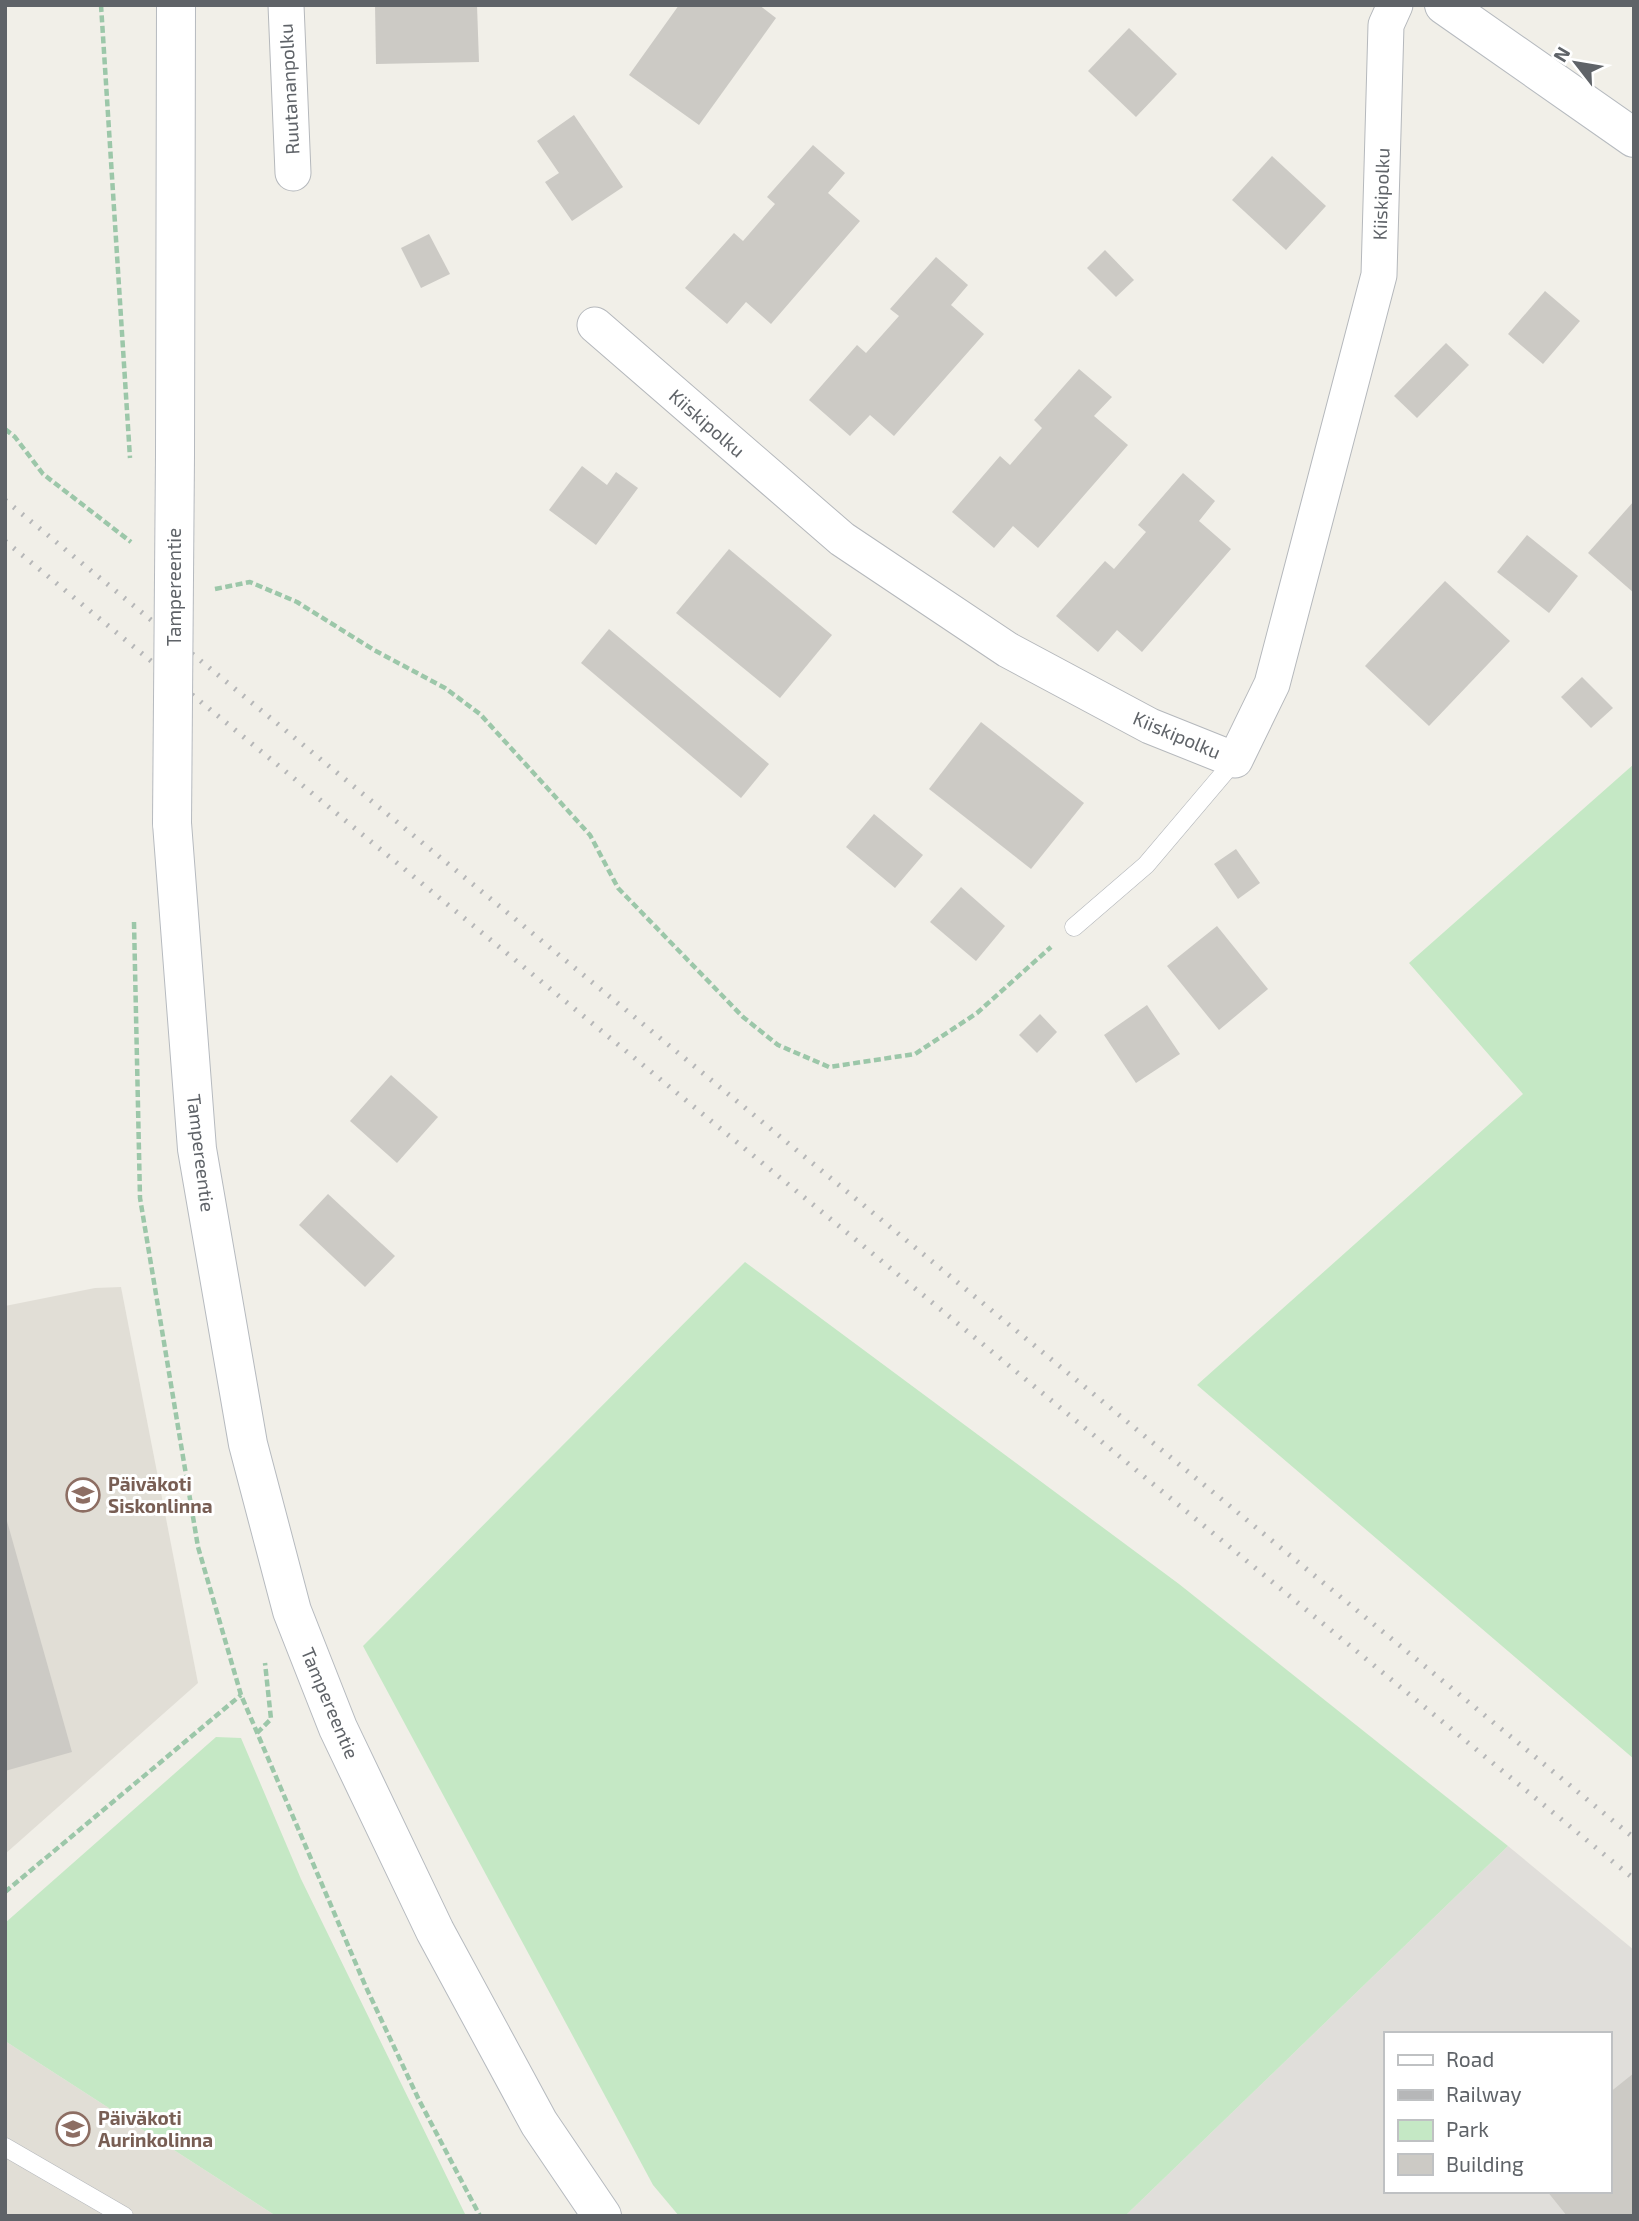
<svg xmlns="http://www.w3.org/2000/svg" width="1639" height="2221" font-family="'Exo 2',sans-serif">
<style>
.industrial{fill:#e0deda;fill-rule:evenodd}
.education{fill:#e1ded6}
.green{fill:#c5e8c5}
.building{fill:#cccac5}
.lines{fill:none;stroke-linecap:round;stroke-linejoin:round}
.lane-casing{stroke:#b5b8bc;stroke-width:19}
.street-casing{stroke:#b5b8bc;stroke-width:37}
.secondary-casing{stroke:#b6babf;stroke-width:40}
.path{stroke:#9cc7a9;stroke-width:4.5;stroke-dasharray:7 3.5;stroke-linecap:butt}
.lane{stroke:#fff;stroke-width:18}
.street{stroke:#fff;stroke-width:35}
.secondary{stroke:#fff;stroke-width:38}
.rail{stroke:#b6b7b8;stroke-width:5;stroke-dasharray:2 9;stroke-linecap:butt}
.secondary-bridge-casing{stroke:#b6babf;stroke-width:40;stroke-linecap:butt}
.secondary-bridge{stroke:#fff;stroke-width:38}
.labels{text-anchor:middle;stroke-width:6;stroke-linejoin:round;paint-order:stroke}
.street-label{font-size:19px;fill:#5f6368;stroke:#fff}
.education-label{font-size:19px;font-weight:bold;fill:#785e54;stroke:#fff;text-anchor:start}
</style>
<rect width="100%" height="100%" fill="#f1efe8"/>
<path class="industrial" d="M1508,1846L1634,1950V2216H1125ZM1385,2034H1609V2191H1385Z"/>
<g class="education">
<polygon points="121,1287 198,1683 5,1854 5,1306 95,1288"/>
<polygon points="5,2041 276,2216 5,2216"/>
</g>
<g class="green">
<polygon points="1634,764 1634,1759 1197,1385 1523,1094 1409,963"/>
<polygon points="745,1262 1179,1584 1508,1846 1125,2216 679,2216 653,2185 363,1646"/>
<polygon points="216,1737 241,1738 301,1879 466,2216 276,2216 5,2041 5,1923"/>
</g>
<g class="building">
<polygon points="375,5 477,5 479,62 376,64"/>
<polygon points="679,5 759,5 776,18 699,125 629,75"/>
<polygon points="1129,28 1177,74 1136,117 1088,71"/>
<polygon points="574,115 623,187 572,221 545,182 559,173 537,141"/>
<polygon points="813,145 845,173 828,193 860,221 771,324 746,302 727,324 685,288 734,233 743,241 775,204 767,197"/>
<polygon points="1272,156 1326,206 1286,250 1232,200"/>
<polygon points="429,234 450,274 421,288 401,248"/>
<polygon points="1105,250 1134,280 1116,297 1087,268"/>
<polygon points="936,257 968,285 951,305 984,334 894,436 870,415 850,436 809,400 857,345 866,353 899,316 890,309"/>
<polygon points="1545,291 1580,321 1543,364 1508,334"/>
<polygon points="1446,343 1469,365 1417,418 1394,396"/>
<polygon points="1079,369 1112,397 1094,416 1128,445 1038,548 1013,526 994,548 952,512 1000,456 1010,465 1042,428 1034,420"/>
<polygon points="582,466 607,485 616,472 638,488 596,545 549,510"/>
<polygon points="1183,473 1215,501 1199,521 1231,549 1142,652 1117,630 1098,652 1056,616 1105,561 1114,569 1146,532 1138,525"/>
<polygon points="1634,501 1634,593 1588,553"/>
<polygon points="1527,535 1578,576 1549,613 1497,572"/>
<polygon points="729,549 832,635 780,698 676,613"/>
<polygon points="1445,581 1510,641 1429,726 1365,666"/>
<polygon points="609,629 769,764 741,798 581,663"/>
<polygon points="1582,677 1613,708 1591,728 1561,697"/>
<polygon points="981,722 1084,803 1031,869 929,789"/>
<polygon points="874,814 923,855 895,888 846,847"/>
<polygon points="1236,849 1260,883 1238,899 1214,864"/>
<polygon points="961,887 1005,926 976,961 930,922"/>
<polygon points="1217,926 1268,989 1219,1030 1167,966"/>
<polygon points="1147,1005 1180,1054 1136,1083 1104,1035"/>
<polygon points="1040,1014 1057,1032 1037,1053 1019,1035"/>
<polygon points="391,1075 438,1117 397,1163 350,1121"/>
<polygon points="328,1194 395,1256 365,1287 299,1225"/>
<polygon points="5,1514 72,1752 5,1771"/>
<polygon points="1634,2073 1634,2216 1567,2216 1547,2191 1609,2191 1609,2093"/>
</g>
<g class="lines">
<defs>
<g id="lane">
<polyline points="1074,927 1146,865 1235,760"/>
<polyline points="5,2147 124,2216"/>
</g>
<g id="street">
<polyline points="286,5 293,173"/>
<polyline points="595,325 842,539 1008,650 1150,726 1235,760 1272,684 1379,275 1386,25 1395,5"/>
</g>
<g id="secondary">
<polyline points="1444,5 1634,138"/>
<polyline points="175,455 176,5"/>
<polyline points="172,823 197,1149 248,1444 292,1611 338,1728 435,1931 539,2123 602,2216"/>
</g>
</defs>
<use href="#lane" class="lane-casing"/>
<use href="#street" class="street-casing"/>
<use href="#secondary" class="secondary-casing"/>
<g class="path">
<polyline points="101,5 130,458"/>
<polyline points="5,429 15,437 43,474 131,542"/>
<polyline points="215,589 250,582 297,602 374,650 445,688 480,714 590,835 618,888 743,1017 778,1045 829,1067 915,1054 977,1013 1051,947"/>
<polyline points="134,922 140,1198 198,1547 241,1695 365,1985 419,2100 480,2216"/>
<polyline points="257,1733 271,1719 265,1663"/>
<polyline points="5,1892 241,1695"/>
</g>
<use href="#lane" class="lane"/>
<use href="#street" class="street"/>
<use href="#secondary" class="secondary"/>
<g class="rail">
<polyline points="5,500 1634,1838"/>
<polyline points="5,541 1634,1879"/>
</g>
<defs>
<polyline id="secondary-bridge" points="172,823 175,455"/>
</defs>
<use href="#secondary-bridge" class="secondary-bridge-casing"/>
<use href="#secondary-bridge" class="secondary-bridge"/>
</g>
<defs>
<symbol id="school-ring" viewBox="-11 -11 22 22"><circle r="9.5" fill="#fff" stroke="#8d6e63" stroke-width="1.5"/><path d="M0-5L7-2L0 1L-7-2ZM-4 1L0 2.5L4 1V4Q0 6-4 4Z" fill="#8d6e63"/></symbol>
</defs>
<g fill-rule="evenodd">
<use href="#school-ring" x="64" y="1476" width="38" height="38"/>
<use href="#school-ring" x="54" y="2110" width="38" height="38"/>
</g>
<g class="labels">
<g class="street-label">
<text transform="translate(289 89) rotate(-93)" y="7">Ruutananpolku</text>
<text transform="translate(1381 194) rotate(-88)" y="7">Kiiskipolku</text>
<text transform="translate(707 423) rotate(41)" y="7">Kiiskipolku</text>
<text transform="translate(174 587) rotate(-90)" y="7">Tampereentie</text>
<text transform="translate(1177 735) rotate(23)" y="7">Kiiskipolku</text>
<text transform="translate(201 1153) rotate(83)" y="7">Tampereentie</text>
<text transform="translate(330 1703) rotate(67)" y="7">Tampereentie</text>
</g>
<g class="education-label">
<text x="108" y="1491">Päiväkoti<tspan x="108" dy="22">Siskonlinna</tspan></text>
<text x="98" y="2125">Päiväkoti<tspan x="98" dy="22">Aurinkolinna</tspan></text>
</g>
</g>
<rect width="1639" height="2221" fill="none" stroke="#5f6368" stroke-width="14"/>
<rect x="1384" y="2032" width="228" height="161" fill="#ffffff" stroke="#bfc1c3" stroke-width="2"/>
<rect x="1398" y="2055" width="35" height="10" fill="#ffffff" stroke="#bfc1c3" stroke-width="2"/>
<text x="1446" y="2067" font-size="21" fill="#5f6368">Road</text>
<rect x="1398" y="2090" width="35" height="10" fill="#b6b7b8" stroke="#bfc1c3" stroke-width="2"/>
<text x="1446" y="2102" font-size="21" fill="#5f6368">Railway</text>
<rect x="1398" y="2120" width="35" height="21" fill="#c5e8c5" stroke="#bfc1c3" stroke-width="2"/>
<text x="1446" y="2137" font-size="21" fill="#5f6368">Park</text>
<rect x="1398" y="2154" width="35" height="21" fill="#cccac5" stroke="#bfc1c3" stroke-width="2"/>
<text x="1446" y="2172" font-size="21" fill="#5f6368">Building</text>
<g transform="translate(1576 63) rotate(301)" stroke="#ffffff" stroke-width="5" paint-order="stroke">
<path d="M0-5L12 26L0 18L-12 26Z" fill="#5f6368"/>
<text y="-10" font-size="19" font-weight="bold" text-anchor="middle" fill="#5f6368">N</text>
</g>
</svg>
